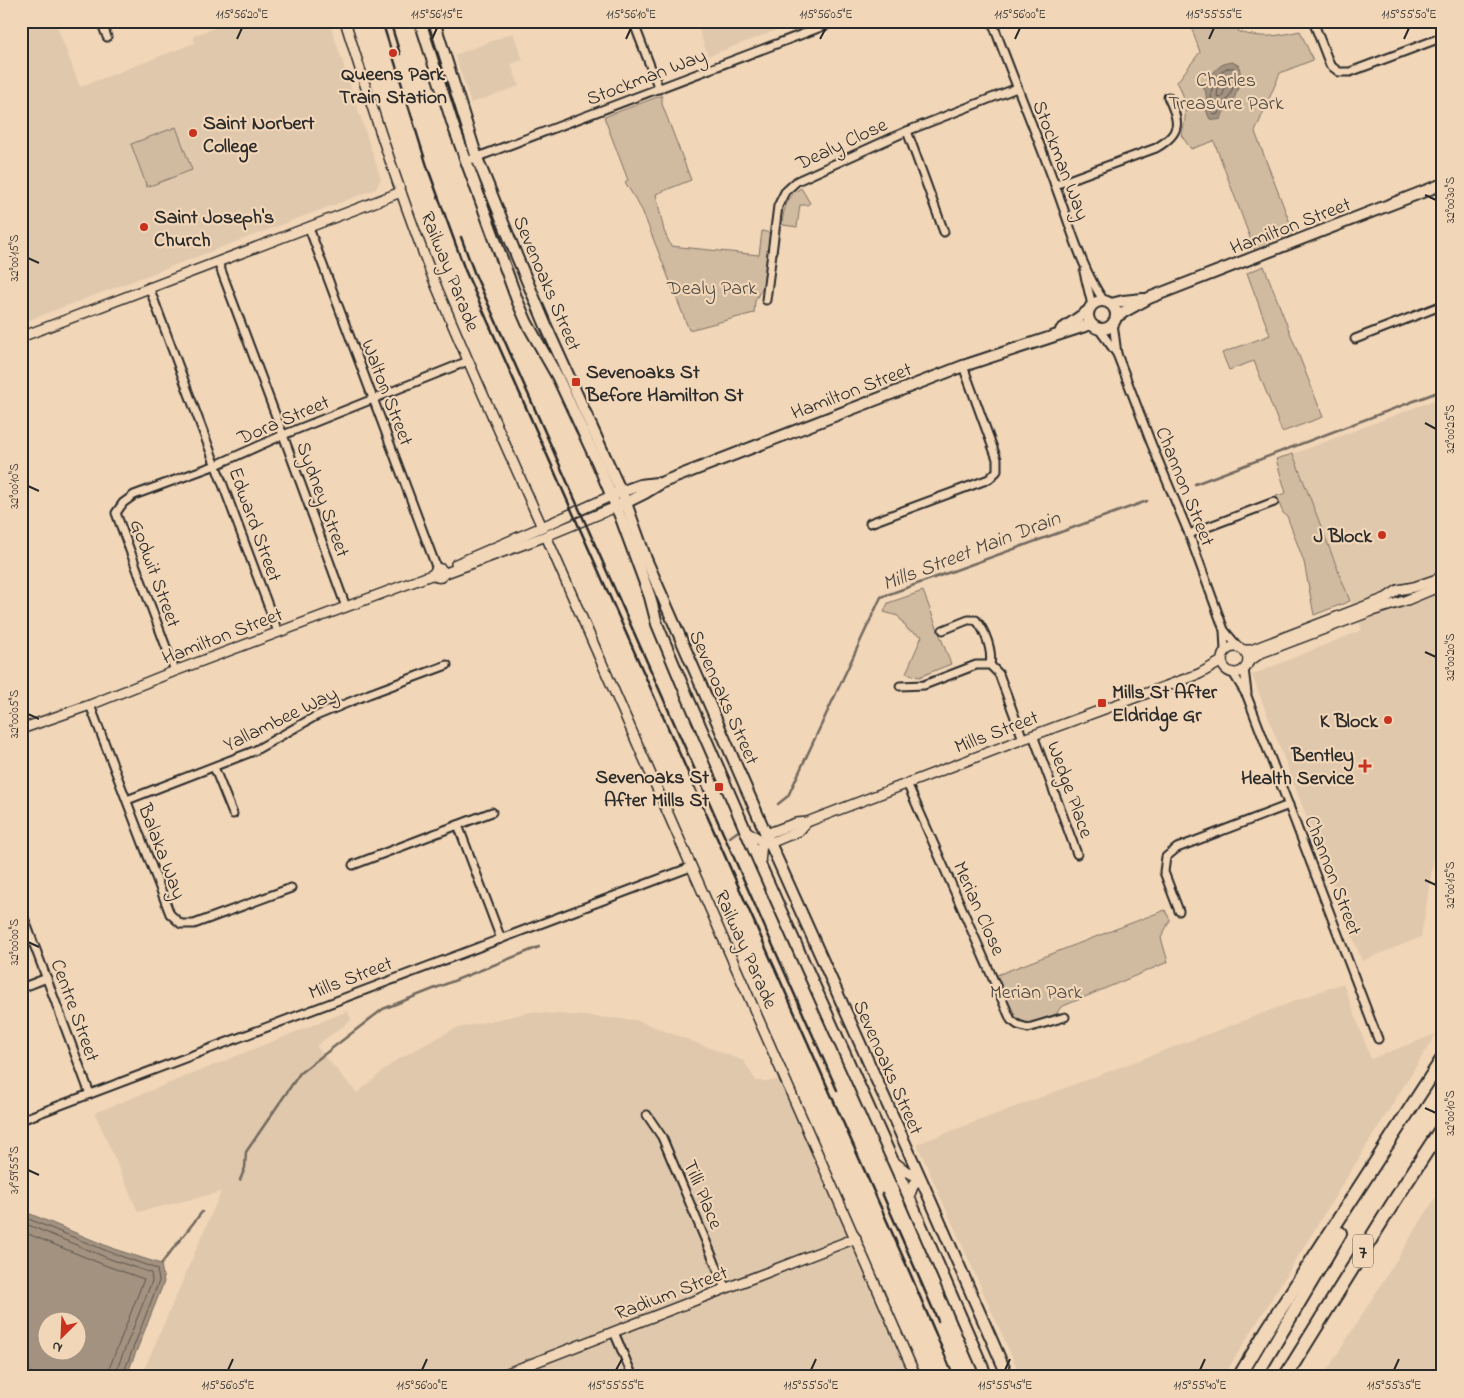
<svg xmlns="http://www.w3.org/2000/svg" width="1464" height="1398" font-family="'Indie Flower',sans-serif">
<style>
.built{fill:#e0c8ac}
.green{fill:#d0baa0;stroke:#7e7266}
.water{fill:#a39280;stroke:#73695e;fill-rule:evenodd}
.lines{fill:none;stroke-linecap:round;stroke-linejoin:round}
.shore{stroke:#5b544d;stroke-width:1}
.stream{stroke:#73695e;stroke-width:2.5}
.minor-casing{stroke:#2b2b2b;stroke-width:11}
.tertiary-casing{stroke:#2b2b2b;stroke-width:12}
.secondary-casing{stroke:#2b2b2b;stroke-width:14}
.motorway-casing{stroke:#2b2b2b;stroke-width:16}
.minor{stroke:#f1d6b8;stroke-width:7}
.tertiary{stroke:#f1d6b8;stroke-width:9}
.secondary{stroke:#f1d6b8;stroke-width:10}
.motorway{stroke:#f1d6b8;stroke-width:12}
.rail{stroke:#2b2b2b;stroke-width:2.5}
.ticks{fill:none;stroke:#2b2b2b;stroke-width:2}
.poi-dot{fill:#c8321e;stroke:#f1d6b8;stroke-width:2}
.labels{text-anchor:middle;stroke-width:4.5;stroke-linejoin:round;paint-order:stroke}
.shield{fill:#f1d6b8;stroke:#665e55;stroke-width:1}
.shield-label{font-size:19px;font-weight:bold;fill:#2b2b2b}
.poi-label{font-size:20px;font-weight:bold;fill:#2b2b2b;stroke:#f1d6b8;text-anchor:start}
.street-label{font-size:20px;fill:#2b2b2b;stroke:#f1d6b8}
.park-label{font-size:20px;fill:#4c4842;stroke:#f1d6b8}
.water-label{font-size:21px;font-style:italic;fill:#494540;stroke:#f1d6b8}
.neatline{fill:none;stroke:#2b2b2b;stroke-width:2}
.ticks-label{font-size:12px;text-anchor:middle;fill:#2b2b2b}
</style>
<rect width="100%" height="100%" fill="#f1d6b8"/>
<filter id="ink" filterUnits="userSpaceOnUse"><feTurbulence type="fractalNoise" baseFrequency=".02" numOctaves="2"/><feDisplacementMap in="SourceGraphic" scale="10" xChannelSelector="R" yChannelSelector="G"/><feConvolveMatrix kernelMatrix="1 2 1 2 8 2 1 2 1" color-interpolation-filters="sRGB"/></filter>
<g filter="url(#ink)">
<g class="built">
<polygon points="21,21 55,21 80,87 195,43 193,36 233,21 329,21 381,179 376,189 21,323"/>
<polygon points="696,21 801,21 708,56"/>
<polygon points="513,33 523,60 511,64 519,86 471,103 455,55"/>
<polygon points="1443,397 1443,858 1434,857 1421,937 1362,961 1252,675 1362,630 1293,454"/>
<polygon points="1343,983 1371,1059 1436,1034 1223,1377 1021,1377 917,1144"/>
<polygon points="348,1011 351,1020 316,1046 357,1093 395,1061 454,1029 531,1012 636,1020 744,1061 756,1081 773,1081 789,1075 923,1377 141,1377 221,1192 138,1212 95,1113"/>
<polygon points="1443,1186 1443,1377 1323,1377"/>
</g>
<g class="green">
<path d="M1189,21H1235L1239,32C1263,39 1277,36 1300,31L1313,60L1280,73L1255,132L1295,236L1255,251L1214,141L1191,149L1181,135C1188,119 1186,96 1177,82L1200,52Z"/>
<polygon points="660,96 662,96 662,104 691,180 656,194 664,231 671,246 759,255 762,231 770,233 766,281 755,301 754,313 689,330 642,210 625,182 628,180 604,117"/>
<polygon points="176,127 192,170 147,187 131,144"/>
<path d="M801,188L810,203L807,205H800L797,227L783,225L782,223C784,208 787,196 801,188Z"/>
<polygon points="1264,266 1323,417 1282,432 1254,361 1229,370 1222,353 1270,335 1247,273"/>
<polygon points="1293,454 1350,601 1314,615 1304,562 1287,516 1283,513 1276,496 1286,493 1276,459"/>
<polygon points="923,591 951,664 919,677 906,673 922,636 908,630 898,616 884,612 888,603"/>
<polygon points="1165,910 1170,920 1161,938 1168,962 1061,1007 1056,1014 1028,1024 1015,1017 997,975"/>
</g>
<g class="water">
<path d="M1232,62L1238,65C1244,76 1237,92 1232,103C1230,106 1226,108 1224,112C1222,114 1222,117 1221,119L1216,120L1210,119C1203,109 1210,95 1203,87V84H1207C1213,73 1218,63 1232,62Z"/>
<path d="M21,1208L28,1213L114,1249L161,1264L164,1282L126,1377H39L21,1365ZM48,1320H78V1350H48Z"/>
</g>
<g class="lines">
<g class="shore">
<path d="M1227,68H1234L1236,71C1236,80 1232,92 1227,100C1224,106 1220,107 1218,114L1215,115L1212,112C1210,95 1210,77 1227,68Z"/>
<path d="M1226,77L1228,79L1222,97L1219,98L1217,96C1218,89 1219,81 1226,77Z"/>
<polyline points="21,1214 26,1218 112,1253 157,1269 159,1281 122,1377"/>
<polyline points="21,1222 110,1259 151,1273 152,1281 116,1371 116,1377"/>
<polyline points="21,1231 107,1266 144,1279 109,1369 108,1377"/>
</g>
<g class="stream">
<polyline points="1195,484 1443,390"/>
<polyline points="778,804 788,796 881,597 1147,501"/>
<polyline points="730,837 741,829"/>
<polyline points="240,1180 245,1168 246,1152 300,1073 383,1009 539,947"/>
<polyline points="161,1264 202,1212"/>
</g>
<defs>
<g id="minor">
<polyline points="101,21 107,37"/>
<polyline points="633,21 659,89"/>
<path d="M992,21C1012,76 1035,130 1055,185C1070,224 1080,266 1104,301"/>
<polyline points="1313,21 1330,65 1339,72 1350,72 1443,37"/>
<polyline points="907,131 944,232"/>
<polyline points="467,161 837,21"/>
<path d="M1055,185L1156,148C1182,133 1180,122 1168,97"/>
<polyline points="309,228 437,569"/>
<polyline points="218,262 283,435 346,607"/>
<polyline points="1084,272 1092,305"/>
<polyline points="149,287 278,632"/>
<polyline points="766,300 778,206 785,192 797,181 907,131 1017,88"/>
<polyline points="1113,323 1117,354"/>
<polyline points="1098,328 1117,354 1151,443 1189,534 1224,630 1225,651"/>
<polyline points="1355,339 1443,305"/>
<polyline points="870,523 989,479 997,471 997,459 963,366"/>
<polyline points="1189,534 1274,502"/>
<path d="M943,630L968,620H976C985,630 993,651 990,665"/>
<polyline points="1224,630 1239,648"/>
<polyline points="1244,669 1247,693"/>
<polyline points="175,671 116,513 123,503 134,495 216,465 283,435 468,361"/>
<polyline points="1233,673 1247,696 1378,1039"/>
<polyline points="900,686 924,685 976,665 990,665 999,674 1023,739"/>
<polyline points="90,705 170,914 181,924 194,924 291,888"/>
<polyline points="1033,735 1077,854"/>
<polyline points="214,767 233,814"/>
<polyline points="907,783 1011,1020 1018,1025 1028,1028 1065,1017"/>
<polyline points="127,800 254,751 316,716 369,694 447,665"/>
<polyline points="458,825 501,939"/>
<polyline points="353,865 492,812"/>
<polyline points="21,910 90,1094"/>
<polyline points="1179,911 1164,872 1166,857 1177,848 1289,805"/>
<polyline points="21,988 47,978"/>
<polyline points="647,1115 662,1137 726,1289"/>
<polyline points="21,1120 691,867"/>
<polyline points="614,1332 633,1377"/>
</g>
<g id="tertiary">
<path d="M345,21C372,109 401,198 435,283C469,365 506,446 542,527"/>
<polyline points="21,337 401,192"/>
<polyline points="546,536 916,1377"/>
<polyline points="456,564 542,527 611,496"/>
<circle cx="439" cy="573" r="4.5"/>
<polyline points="443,574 546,536 616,507"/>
<circle cx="1235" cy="660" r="13"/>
<polyline points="1244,650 1251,650 1386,598 1398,590 1414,587 1443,577"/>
<polyline points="1248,662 1261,653 1372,611 1407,600 1443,585"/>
<polyline points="21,729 90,705 175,671 434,574"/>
<polyline points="745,830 762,841 770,843 799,831 807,822"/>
<polyline points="760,864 762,841 766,834 796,823 807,822 1023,739 1199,674 1222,661"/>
<polyline points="892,1160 906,1171 921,1179 914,1184 909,1197"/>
<polyline points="497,1377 856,1238"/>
</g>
<g id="secondary">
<polyline points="420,21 453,125 517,300 527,323 557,376 598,464 621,518 650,597 657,624 682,684 760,864 909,1197 987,1377"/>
<polyline points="434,21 477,158 517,257 546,326 626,503 646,559 770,843 921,1179 1008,1377"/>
<circle cx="1102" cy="315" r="14"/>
<polyline points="1111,304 1123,301 1143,299"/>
<polyline points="1116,317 1127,310 1149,298 1443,184"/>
<polyline points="1061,330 1088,311"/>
<polyline points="615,494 640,485 657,483"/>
<polyline points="621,505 645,493 663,482 963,366 1091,324"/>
</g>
<g id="motorway">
<polyline points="1239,1377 1267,1330 1443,1058"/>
<polyline points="1255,1377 1340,1233"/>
<polyline points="1285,1377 1393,1203 1443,1126"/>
</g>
</defs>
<use href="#minor" class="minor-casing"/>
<use href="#tertiary" class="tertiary-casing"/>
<use href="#secondary" class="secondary-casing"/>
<use href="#motorway" class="motorway-casing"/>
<use href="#minor" class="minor"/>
<use href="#tertiary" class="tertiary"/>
<use href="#secondary" class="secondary"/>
<use href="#motorway" class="motorway"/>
<g class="rail">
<polyline points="382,21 427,166 465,270 910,1273 954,1377"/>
<polyline points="390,21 400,54"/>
<polyline points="461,237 474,272 837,1090"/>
<polyline points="882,1193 938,1321"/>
</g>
</g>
</g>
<path class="ticks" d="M237,39L242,28M432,39L437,28M626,39L631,28M820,39L826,28M1015,39L1020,28M1209,39L1214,28M1404,39L1409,28M1425,195L1436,200M28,258L39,263M1425,423L1436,429M28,486L39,491M1425,652L1436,657M28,714L39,719M1425,880L1436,885M28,942L39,947M1425,1108L1436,1113M28,1170L39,1175M228,1370L233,1359M422,1370L427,1359M616,1370L622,1359M811,1370L816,1359M1005,1370L1010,1359M1200,1370L1205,1359M1394,1370L1399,1359"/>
<g class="poi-dot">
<circle cx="393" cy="53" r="5"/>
<circle cx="193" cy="133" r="5"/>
<circle cx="144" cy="227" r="5"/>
<rect x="571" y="377" width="10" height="10" rx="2.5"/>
<circle cx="1382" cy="535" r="5"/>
<rect x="1097" y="698" width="10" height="10" rx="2.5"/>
<circle cx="1388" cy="720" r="5"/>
<path d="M1362.5 758.5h5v5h5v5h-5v5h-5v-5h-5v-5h5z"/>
<rect x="714" y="782" width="10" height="10" rx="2.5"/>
</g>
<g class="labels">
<rect class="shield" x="1353" y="1234.5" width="20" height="33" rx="4"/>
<g class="shield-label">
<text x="1363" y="1258">7</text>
</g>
<g class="poi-label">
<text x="393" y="80" text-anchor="middle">Queens Park<tspan x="393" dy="23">Train Station</tspan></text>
<text x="203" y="129">Saint Norbert<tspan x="203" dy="23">College</tspan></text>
<text x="154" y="223">Saint Joseph's<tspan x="154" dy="23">Church</tspan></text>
<text x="586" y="378">Sevenoaks St<tspan x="586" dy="23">Before Hamilton St</tspan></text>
<text x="1372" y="542" text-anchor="end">J Block</text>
<text x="1112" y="698">Mills St After<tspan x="1112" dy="23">Eldridge Gr</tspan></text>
<text x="1378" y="727" text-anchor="end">K Block</text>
<text x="1354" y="761" text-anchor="end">Bentley<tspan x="1354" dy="23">Health Service</tspan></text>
<text x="709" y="783" text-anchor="end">Sevenoaks St<tspan x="709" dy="23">After Mills St</tspan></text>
</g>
<g class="street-label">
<text transform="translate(646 76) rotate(-21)" y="7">Stockman Way</text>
<text transform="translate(841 143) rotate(-25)" y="7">Dealy Close</text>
<text transform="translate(1062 160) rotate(69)" y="7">Stockman Way</text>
<text transform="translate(1290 225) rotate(-21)" y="7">Hamilton Street</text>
<text transform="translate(451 271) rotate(68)" y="7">Railway Parade</text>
<text transform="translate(548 283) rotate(67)" y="7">Sevenoaks Street</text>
<text transform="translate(851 390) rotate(-21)" y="7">Hamilton Street</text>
<text transform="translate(388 392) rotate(69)" y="7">Walton Street</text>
<text transform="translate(283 419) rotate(-23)" y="7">Dora Street</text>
<text transform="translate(1186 486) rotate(68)" y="7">Channon Street</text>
<text transform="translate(324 499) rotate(70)" y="7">Sydney Street</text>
<text transform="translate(256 524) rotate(70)" y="7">Edward Street</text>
<text transform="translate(156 573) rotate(70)" y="7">Godwit Street</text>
<text transform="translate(222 635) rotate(-21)" y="7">Hamilton Street</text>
<text transform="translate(725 697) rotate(66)" y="7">Sevenoaks Street</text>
<text transform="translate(280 718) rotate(-26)" y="7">Yallambee Way</text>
<text transform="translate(996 731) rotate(-21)" y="7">Mills Street</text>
<text transform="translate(1071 789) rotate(70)" y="7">Wedge Place</text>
<text transform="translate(163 851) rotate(69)" y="7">Balaka Way</text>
<text transform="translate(1334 875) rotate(69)" y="7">Channon Street</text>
<text transform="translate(980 908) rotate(66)" y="7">Merian Close</text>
<text transform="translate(747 949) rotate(66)" y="7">Railway Parade</text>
<text transform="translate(350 977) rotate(-21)" y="7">Mills Street</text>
<text transform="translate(76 1010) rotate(70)" y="7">Centre Street</text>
<text transform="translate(889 1067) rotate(66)" y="7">Sevenoaks Street</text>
<text transform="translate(704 1194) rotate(67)" y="7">Tilli Place</text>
<text transform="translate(671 1292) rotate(-21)" y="7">Radium Street</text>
</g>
<g class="park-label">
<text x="1226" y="86">Charles<tspan x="1226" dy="23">Treasure Park</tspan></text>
<text x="712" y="294">Dealy Park</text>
<text x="1036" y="998">Merian Park</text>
</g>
<g class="water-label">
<text transform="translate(971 550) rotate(-21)" y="7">Mills Street Main Drain</text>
</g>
</g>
<rect width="1464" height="1398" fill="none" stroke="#f1d6b8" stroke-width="55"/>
<g transform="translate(62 1336) rotate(204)"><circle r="24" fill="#f1d6b8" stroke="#a29280"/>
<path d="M0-4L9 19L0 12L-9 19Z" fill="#c8321e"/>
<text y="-8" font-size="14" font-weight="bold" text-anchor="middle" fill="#2b2b2b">N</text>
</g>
<rect x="28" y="28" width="1408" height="1342" class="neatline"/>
<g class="ticks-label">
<text x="242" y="18">115°56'20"E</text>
<text x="437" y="18">115°56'15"E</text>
<text x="631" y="18">115°56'10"E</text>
<text x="826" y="18">115°56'05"E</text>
<text x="1020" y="18">115°56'00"E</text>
<text x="1214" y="18">115°55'55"E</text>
<text x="1409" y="18">115°55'50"E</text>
<text transform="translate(1450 200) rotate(-90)" y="4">32°00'30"S</text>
<text transform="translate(14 258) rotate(-90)" y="4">32°00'15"S</text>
<text transform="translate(1450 429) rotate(-90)" y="4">32°00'25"S</text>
<text transform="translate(14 486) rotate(-90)" y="4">32°00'10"S</text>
<text transform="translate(1450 657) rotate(-90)" y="4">32°00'20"S</text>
<text transform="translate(14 714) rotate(-90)" y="4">32°00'05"S</text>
<text transform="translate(1450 885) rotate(-90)" y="4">32°00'15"S</text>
<text transform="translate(14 942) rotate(-90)" y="4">32°00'00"S</text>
<text transform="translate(1450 1113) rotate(-90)" y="4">32°00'10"S</text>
<text transform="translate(14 1170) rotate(-90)" y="4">31°59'55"S</text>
<text x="228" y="1389">115°56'05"E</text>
<text x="422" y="1389">115°56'00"E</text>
<text x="616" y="1389">115°55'55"E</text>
<text x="811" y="1389">115°55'50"E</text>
<text x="1005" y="1389">115°55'45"E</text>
<text x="1200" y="1389">115°55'40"E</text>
<text x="1394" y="1389">115°55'35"E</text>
</g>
</svg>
